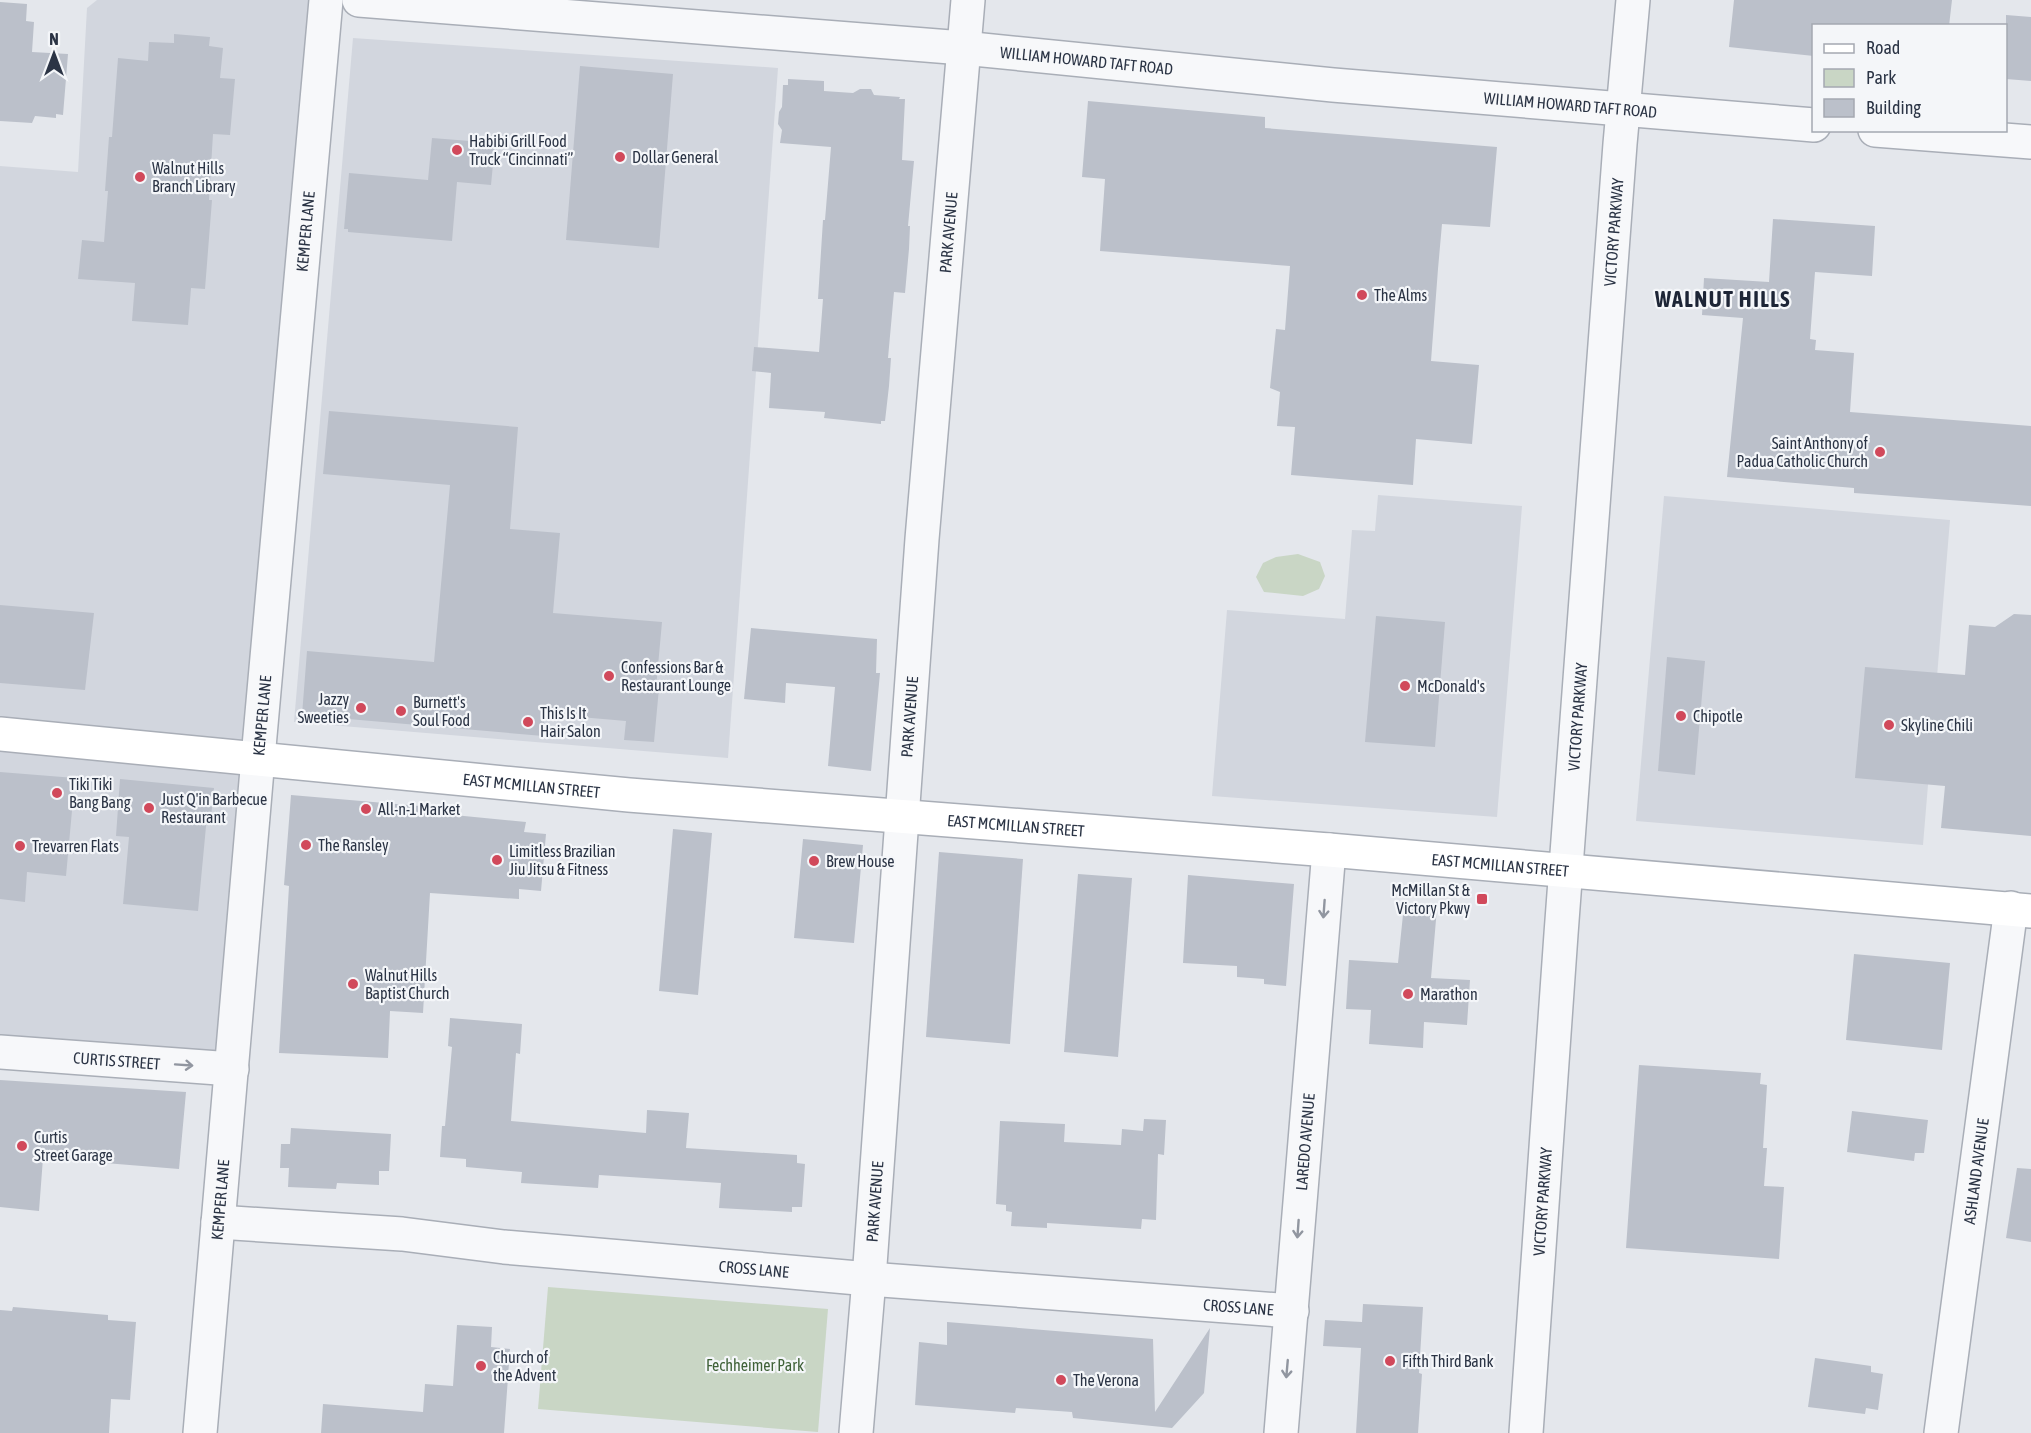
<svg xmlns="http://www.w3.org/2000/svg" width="2031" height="1433" font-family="'Asap Condensed',sans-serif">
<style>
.built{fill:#d2d6de}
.green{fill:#c9d6c5}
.building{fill:#bbc0ca}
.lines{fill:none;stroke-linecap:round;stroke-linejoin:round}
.minor-casing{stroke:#a9aeb7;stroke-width:36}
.tertiary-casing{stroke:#a9aeb7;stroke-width:36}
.secondary-casing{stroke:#a9aeb7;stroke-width:36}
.minor{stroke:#f7f8fa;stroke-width:33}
.tertiary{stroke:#f7f8fa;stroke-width:33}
.secondary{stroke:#fff;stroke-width:33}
.oneway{stroke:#9196a0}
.poi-dot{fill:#d1495b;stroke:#f4f6f9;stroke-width:2}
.labels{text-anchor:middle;stroke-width:4.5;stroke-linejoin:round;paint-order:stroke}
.street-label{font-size:16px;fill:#2b3445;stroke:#f4f6f9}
.poi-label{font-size:16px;fill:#2b3445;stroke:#f4f6f9;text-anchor:start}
.park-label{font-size:16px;fill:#3f6138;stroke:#f4f6f9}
.district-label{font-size:22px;font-weight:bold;letter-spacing:1.5px;fill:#1d2536;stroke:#f4f6f9}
</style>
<rect width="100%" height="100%" fill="#e4e7ec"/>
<g class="built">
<polygon points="97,0 326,0 232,1069 0,1052 0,166 78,172 87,8"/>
<polygon points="353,38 778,68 728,758 294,722"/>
<polygon points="1378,495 1522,506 1497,817 1212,796 1227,610 1345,619 1352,530 1375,531"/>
<polygon points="1664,496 1950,520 1923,845 1636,821"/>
</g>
<g class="green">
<polygon points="1298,554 1320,562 1325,576 1319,589 1303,596 1264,592 1256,577 1263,563 1276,557"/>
<polygon points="548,1287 828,1309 818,1432 538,1409"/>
</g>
<g class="building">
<polygon points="1734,0 1952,0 1949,26 1814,26 1814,56 1729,47"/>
<polygon points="0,2 27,4 26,21 34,22 32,52 68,54 63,115 56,114 56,118 35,116 32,123 0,121"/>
<polygon points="2006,15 2031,17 2031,81 2006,79"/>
<polygon points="174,34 210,37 209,46 223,48 220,78 235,79 230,135 213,134 209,200 212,200 205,289 191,288 188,325 132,321 135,283 78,279 82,240 104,242 108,191 105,191 109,137 112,137 118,58 148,61 149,42 174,43"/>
<polygon points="580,66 673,74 659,248 566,240"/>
<polygon points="788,79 824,81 824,91 853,93 860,89 871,89 874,95 900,97 899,99 905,99 902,160 914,161 908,226 910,226 909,249 905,293 894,292 888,358 891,358 889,386 885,421 881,421 881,424 824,418 825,412 769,408 771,373 752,371 754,347 819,352 823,299 818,299 823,220 825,220 831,147 780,143 782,130 778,124 779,112 782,107 783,85 788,85"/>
<polygon points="1088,101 1265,117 1265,128 1497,147 1490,227 1442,224 1438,269 1431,361 1479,365 1472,444 1416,439 1413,485 1291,475 1295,427 1277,426 1280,392 1270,388 1276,329 1285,330 1290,266 1100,251 1105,179 1082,177"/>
<polygon points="432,138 495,143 491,185 457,182 452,241 348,232 348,229 344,229 349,173 428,180"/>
<polygon points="1773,219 1875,226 1872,276 1815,272 1810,339 1816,340 1815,350 1854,353 1850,412 2031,426 2031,506 1854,493 1854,488 1727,477 1743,318 1702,315 1704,278 1769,282"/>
<polygon points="329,411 518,427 510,529 560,533 553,613 662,622 656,688 659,688 654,742 624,740 626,721 545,714 543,736 302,715 307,651 434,662 450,485 323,474"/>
<polygon points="0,605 94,613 85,690 0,683"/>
<polygon points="2014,614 2031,615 2031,836 1941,828 1945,786 1855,778 1865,667 1965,675 1969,625 1995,627"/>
<polygon points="1376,616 1445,622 1435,747 1365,742"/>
<polygon points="751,628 877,639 876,673 880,673 871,771 828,766 835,687 786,683 785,703 744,699"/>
<polygon points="1667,657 1705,661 1695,775 1658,771"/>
<polygon points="0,772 75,778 66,876 27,872 25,902 0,899"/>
<polygon points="120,779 214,788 211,817 207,816 198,911 123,904 129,837 116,836"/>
<polygon points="291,795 455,809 454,815 526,822 524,832 546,834 541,891 519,889 519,899 430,893 423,1013 390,1011 388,1058 279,1053 289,886 284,885"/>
<polygon points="673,829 712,833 698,995 659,991"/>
<polygon points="803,839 863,845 854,943 794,938"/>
<polygon points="939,852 1023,859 1010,1044 926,1037"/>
<polygon points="1078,874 1132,878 1118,1057 1064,1052"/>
<polygon points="1188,875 1294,884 1286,986 1264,984 1264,979 1237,977 1237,966 1183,963"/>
<polygon points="1404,905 1437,908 1431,978 1470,980 1467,1025 1424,1022 1423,1048 1369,1044 1371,1010 1346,1009 1349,960 1398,963"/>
<polygon points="1854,954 1950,963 1942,1050 1846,1040"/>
<polygon points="450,1018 522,1024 520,1054 516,1053 511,1121 646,1133 647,1110 689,1113 686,1148 797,1155 797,1163 805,1164 802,1207 792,1207 792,1212 719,1208 721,1183 599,1175 598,1188 521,1183 522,1172 466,1167 466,1159 440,1157 442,1126 445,1126 452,1047 448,1046"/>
<polygon points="1639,1065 1761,1073 1760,1084 1767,1085 1763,1148 1767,1148 1764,1186 1784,1187 1779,1259 1626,1248"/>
<polygon points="0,1080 186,1092 179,1169 43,1158 39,1211 0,1207"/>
<polygon points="1852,1111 1928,1120 1924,1153 1915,1153 1914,1161 1847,1152"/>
<polygon points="1144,1119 1166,1120 1164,1155 1158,1154 1156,1220 1142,1219 1141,1229 1047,1223 1047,1228 1011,1226 1012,1212 1006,1211 1006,1205 996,1204 1000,1121 1065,1124 1064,1142 1121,1145 1122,1129 1143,1131"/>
<polygon points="291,1128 391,1134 389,1171 379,1171 379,1185 337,1183 336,1189 288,1187 289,1168 280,1168 281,1144 290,1144"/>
<polygon points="2017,1168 2031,1169 2031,1242 2006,1238"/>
<polygon points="1363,1304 1423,1307 1419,1373 1422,1374 1418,1433 1356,1433 1361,1348 1323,1346 1325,1320 1362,1322"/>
<polygon points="13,1307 108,1315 108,1320 136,1322 130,1400 111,1399 109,1433 0,1433 0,1310 12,1311"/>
<polygon points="947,1322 1153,1339 1155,1412 1210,1328 1204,1393 1172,1428 1073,1418 1072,1412 1016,1408 1015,1413 915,1405 919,1342 947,1345"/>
<polygon points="457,1325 492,1327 491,1347 510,1349 504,1433 321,1433 323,1404 423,1412 425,1384 453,1386"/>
<polygon points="1815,1358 1871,1366 1871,1372 1883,1374 1878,1410 1866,1408 1865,1414 1808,1407"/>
</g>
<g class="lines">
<defs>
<g id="minor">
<path id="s1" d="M0,1052L232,1069"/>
<path id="s2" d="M218,1222L402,1234L504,1247L621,1257L869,1279L1292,1311"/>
<path id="s3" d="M200,1433L258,758L326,0"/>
<path id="s4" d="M856,1433L869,1279L922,539L968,0"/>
<path id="s5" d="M1281,1433L1329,850"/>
<path id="s6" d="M1941,1433L2011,908"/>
</g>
<g id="tertiary">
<path id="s7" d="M359,0L963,48L1333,85L1814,125"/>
<polyline points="1875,130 2031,142"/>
<path id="s8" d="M1526,1433L1561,934L1620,144L1633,0"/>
</g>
<g id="secondary">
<path id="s9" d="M0,734L629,795L1329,850L2031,911"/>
</g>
</defs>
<use href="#minor" class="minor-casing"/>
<use href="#tertiary" class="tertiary-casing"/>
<use href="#secondary" class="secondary-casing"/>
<use href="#minor" class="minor"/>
<use href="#tertiary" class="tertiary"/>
<use href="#secondary" class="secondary"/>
</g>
<defs><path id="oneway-shaft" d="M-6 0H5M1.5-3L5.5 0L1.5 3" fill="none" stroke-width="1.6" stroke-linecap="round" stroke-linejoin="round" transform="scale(1.5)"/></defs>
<g class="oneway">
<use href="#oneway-shaft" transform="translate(1324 909) rotate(94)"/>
<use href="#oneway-shaft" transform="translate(184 1065) rotate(4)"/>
<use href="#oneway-shaft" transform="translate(1298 1229) rotate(94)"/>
<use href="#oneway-shaft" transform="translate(1287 1369) rotate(95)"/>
</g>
<g class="poi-dot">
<circle cx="457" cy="150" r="6"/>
<circle cx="620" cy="157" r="6"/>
<circle cx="140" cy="177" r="6"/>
<circle cx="1362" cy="295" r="6"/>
<circle cx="1880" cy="452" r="6"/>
<circle cx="609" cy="676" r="6"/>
<circle cx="1405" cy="686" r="6"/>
<circle cx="361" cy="708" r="6"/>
<circle cx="401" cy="711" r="6"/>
<circle cx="1681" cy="716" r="6"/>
<circle cx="528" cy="722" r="6"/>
<circle cx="1889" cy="725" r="6"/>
<circle cx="57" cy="793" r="6"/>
<circle cx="149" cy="808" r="6"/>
<circle cx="366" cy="809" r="6"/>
<circle cx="306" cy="845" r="6"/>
<circle cx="20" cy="846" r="6"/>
<circle cx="497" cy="860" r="6"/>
<circle cx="814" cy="861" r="6"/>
<rect x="1476" y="893" width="12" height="12" rx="3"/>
<circle cx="353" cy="984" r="6"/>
<circle cx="1408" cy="994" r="6"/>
<circle cx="22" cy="1146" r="6"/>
<circle cx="1390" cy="1361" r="6"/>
<circle cx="481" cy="1366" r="6"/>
<circle cx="1061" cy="1380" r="6"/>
</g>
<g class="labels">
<g class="street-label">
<text dy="6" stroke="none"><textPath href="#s7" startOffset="730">WILLIAM HOWARD TAFT ROAD</textPath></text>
<text dy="6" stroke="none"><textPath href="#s7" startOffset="1216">WILLIAM HOWARD TAFT ROAD</textPath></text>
<text dy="6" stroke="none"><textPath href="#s3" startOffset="1206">KEMPER LANE</textPath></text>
<text dy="6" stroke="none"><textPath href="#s4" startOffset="1204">PARK AVENUE</textPath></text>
<text dy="6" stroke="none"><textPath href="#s8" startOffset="1204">VICTORY PARKWAY</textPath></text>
<text dy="6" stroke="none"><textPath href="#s3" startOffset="720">KEMPER LANE</textPath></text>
<text dy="6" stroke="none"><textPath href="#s4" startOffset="718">PARK AVENUE</textPath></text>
<text dy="6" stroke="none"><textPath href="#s8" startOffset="718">VICTORY PARKWAY</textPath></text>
<text dy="6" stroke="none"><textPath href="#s9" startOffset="534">EAST MCMILLAN STREET</textPath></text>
<text dy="6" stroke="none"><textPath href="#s9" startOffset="1020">EAST MCMILLAN STREET</textPath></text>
<text dy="6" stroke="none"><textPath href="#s9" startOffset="1506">EAST MCMILLAN STREET</textPath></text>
<text dy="6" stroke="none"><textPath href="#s1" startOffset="117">CURTIS STREET</textPath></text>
<text dy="6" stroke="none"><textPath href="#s5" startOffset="292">LAREDO AVENUE</textPath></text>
<text dy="6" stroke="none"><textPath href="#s6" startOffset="264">ASHLAND AVENUE</textPath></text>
<text dy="6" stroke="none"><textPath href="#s3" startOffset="234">KEMPER LANE</textPath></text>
<text dy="6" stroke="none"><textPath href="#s4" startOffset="232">PARK AVENUE</textPath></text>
<text dy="6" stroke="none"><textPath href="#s8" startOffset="232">VICTORY PARKWAY</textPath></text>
<text dy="6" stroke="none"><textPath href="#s2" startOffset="538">CROSS LANE</textPath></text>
<text dy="6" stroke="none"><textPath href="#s2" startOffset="1024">CROSS LANE</textPath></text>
</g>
<g class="poi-label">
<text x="469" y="147">Habibi Grill Food<tspan x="469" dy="18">Truck “Cincinnati”</tspan></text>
<text x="632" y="163">Dollar General</text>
<text x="152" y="174">Walnut Hills<tspan x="152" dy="18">Branch Library</tspan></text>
<text x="1374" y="301">The Alms</text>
<text x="1868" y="449" text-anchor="end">Saint Anthony of<tspan x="1868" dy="18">Padua Catholic Church</tspan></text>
<text x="621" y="673">Confessions Bar &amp;<tspan x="621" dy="18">Restaurant Lounge</tspan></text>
<text x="1417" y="692">McDonald's</text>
<text x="349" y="705" text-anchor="end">Jazzy<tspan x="349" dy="18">Sweeties</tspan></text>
<text x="413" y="708">Burnett's<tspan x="413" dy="18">Soul Food</tspan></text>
<text x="540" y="719">This Is It<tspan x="540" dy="18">Hair Salon</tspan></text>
<text x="1693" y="722">Chipotle</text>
<text x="1901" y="731">Skyline Chili</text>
<text x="69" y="790">Tiki Tiki<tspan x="69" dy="18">Bang Bang</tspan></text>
<text x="161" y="805">Just Q'in Barbecue<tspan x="161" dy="18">Restaurant</tspan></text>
<text x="378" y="815">All-n-1 Market</text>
<text x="318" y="851">The Ransley</text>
<text x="32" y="852">Trevarren Flats</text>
<text x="509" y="857">Limitless Brazilian<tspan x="509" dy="18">Jiu Jitsu &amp; Fitness</tspan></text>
<text x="826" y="867">Brew House</text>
<text x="1470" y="896" text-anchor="end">McMillan St &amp;<tspan x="1470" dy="18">Victory Pkwy</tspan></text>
<text x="365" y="981">Walnut Hills<tspan x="365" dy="18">Baptist Church</tspan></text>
<text x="1420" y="1000">Marathon</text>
<text x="34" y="1143">Curtis<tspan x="34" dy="18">Street Garage</tspan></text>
<text x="493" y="1363">Church of<tspan x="493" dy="18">the Advent</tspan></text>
<text x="1402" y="1367">Fifth Third Bank</text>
<text x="1073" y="1386">The Verona</text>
</g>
<g class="park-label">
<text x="755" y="1371">Fechheimer Park</text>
</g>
<g class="district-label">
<text x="1723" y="307">WALNUT HILLS</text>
</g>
</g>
<rect x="1812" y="24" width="195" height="108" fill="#f4f6f9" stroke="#a4a8b1" stroke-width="1.5"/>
<rect x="1824" y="44" width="30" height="9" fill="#ffffff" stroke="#a4a8b1" stroke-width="1.5"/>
<text x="1866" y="54" font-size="18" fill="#2b3445">Road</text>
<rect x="1824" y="69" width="30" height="18" fill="#c9d6c5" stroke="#a4a8b1" stroke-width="1.5"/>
<text x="1866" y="84" font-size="18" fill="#2b3445">Park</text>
<rect x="1824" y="99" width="30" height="18" fill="#bbc0ca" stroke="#a4a8b1" stroke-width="1.5"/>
<text x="1866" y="114" font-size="18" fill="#2b3445">Building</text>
<g transform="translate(54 54)" stroke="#f4f6f9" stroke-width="4.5" paint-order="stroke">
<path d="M0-4.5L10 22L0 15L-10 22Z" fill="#2b3445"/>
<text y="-9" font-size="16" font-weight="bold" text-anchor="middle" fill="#2b3445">N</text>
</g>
</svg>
